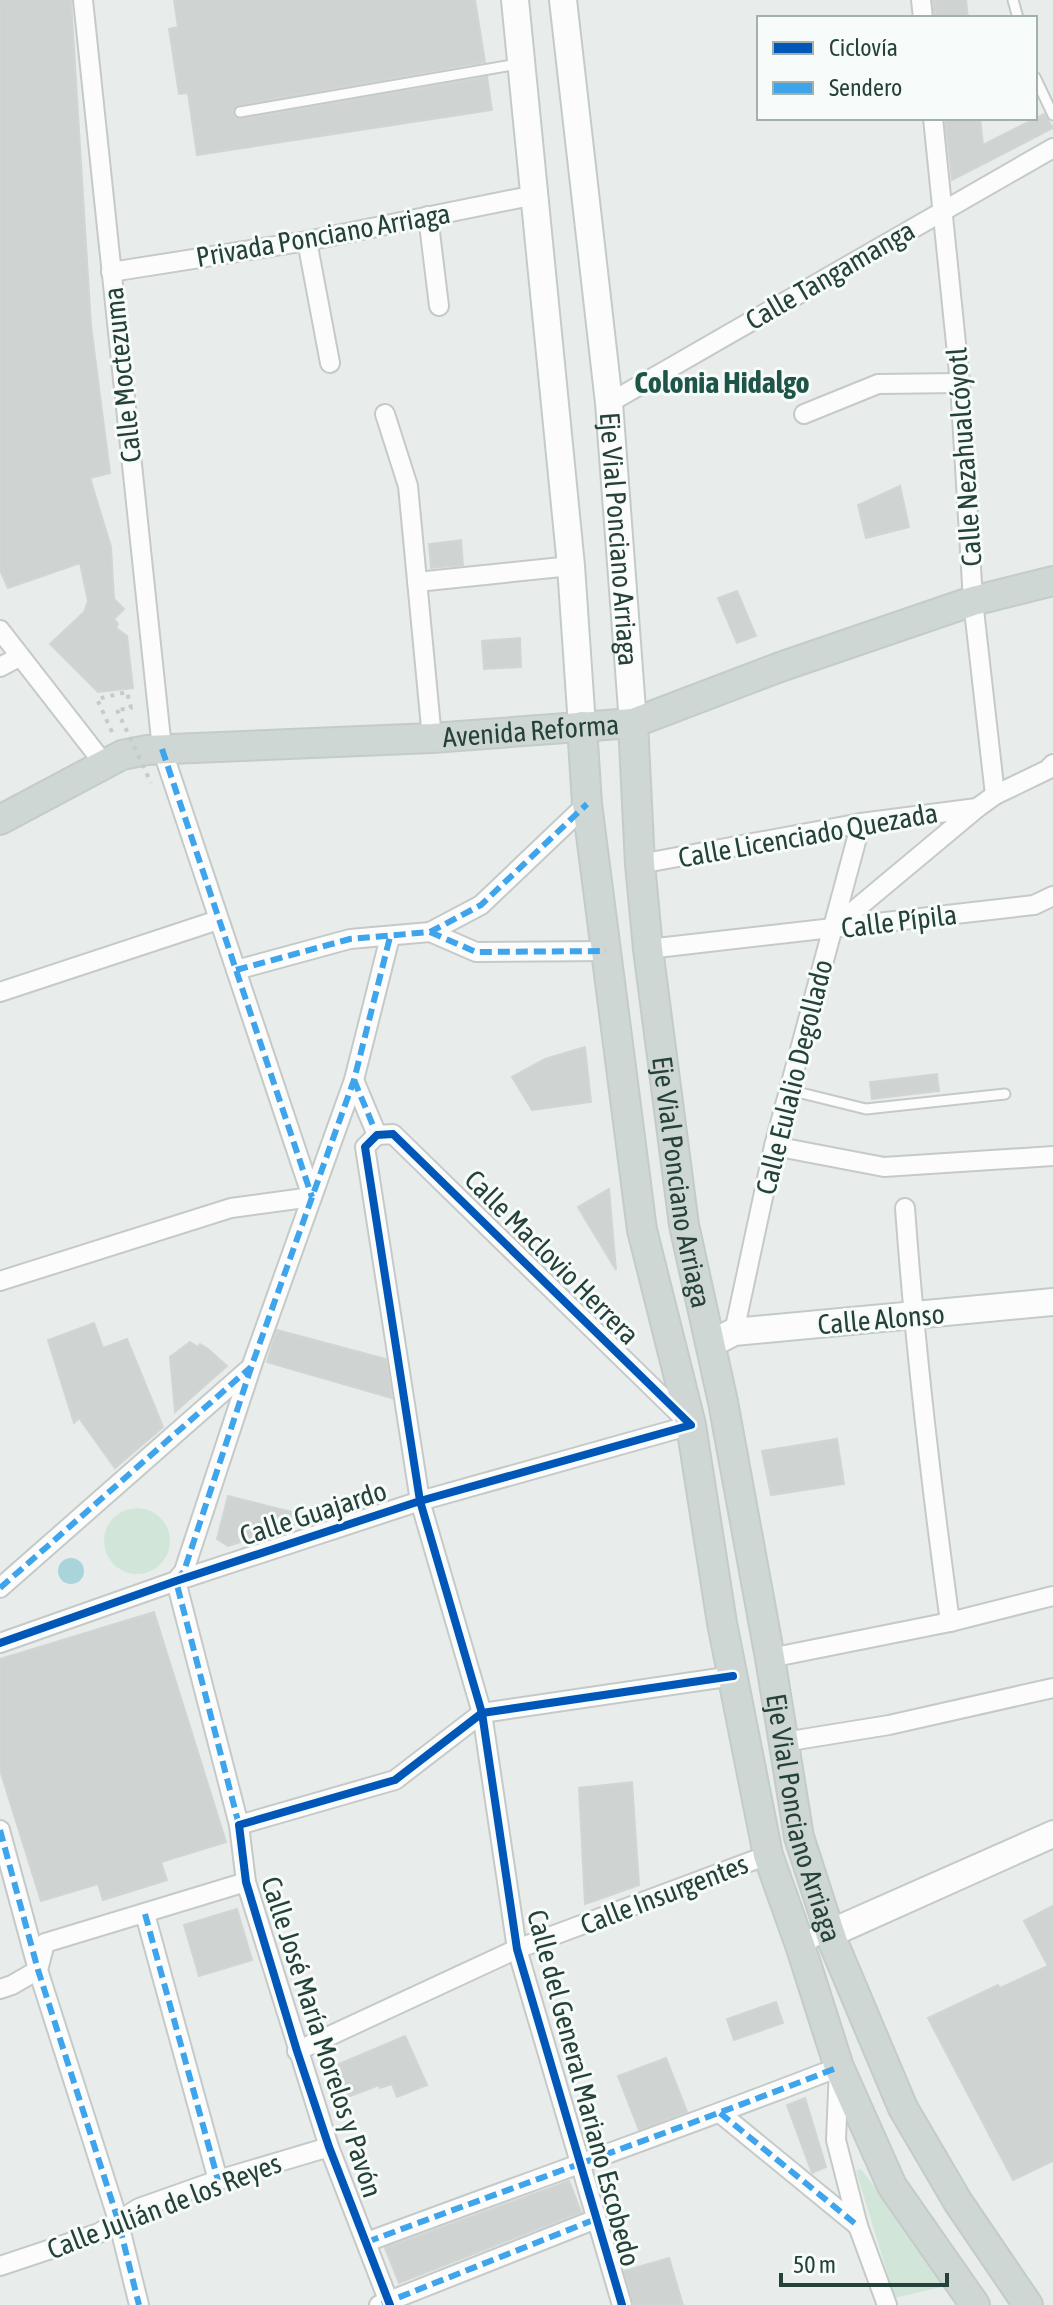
<svg xmlns="http://www.w3.org/2000/svg" width="1053" height="2305" font-family="'Asap Condensed',sans-serif">
<style>
.green{fill:#d1e6d8}
.water{fill:#a9d4db}
.building{fill:#cfd4d2;stroke:#d1d6d4;stroke-width:2}
.lines{fill:none;stroke-linecap:round;stroke-linejoin:round}
.lane-casing{stroke:#c5cac8;stroke-width:13}
.street-casing{stroke:#c5cac8;stroke-width:22}
.secondary-casing{stroke:#c3cbc8;stroke-width:30}
.primary-casing{stroke:#c3ccc9;stroke-width:32}
.path{stroke:#c3ccca;stroke-width:4;stroke-dasharray:4 6;stroke-linecap:butt}
.lane{stroke:#fcfcfc;stroke-width:9}
.street{stroke:#fcfcfc;stroke-width:18}
.secondary{stroke:#fcfcfc;stroke-width:26}
.primary{stroke:#cfd7d5;stroke-width:28}
.path-bridge{stroke:#c3ccca;stroke-width:4;stroke-dasharray:4 6;stroke-linecap:butt}
.quiet{stroke:#3ea4ec;stroke-width:6;stroke-dasharray:12 6;stroke-linecap:butt}
.cycleway-casing{stroke:#f7fbf9;stroke-width:13}
.cycleway{stroke:#0057b8;stroke-width:8}
.labels{text-anchor:middle;stroke-width:6;stroke-linejoin:round;paint-order:stroke}
.street-label{font-size:28px;fill:#24423a;stroke:#f7fbf9}
.neighbourhood-label{font-size:30px;font-weight:bold;fill:#1f5548;stroke:#f7fbf9}
</style>
<rect width="100%" height="100%" fill="#e8edeb"/>
<g class="green">
<circle cx="137" cy="1541" r="33"/>
<polygon points="861,2169 949,2285 895,2298 856,2171"/>
</g>
<circle class="water" cx="71" cy="1571" r="13"/>
<g class="building">
<polygon points="0,0 71,0 91,326 110,473 90,478 111,547 114,599 124,609 114,619 118,624 116,628 127,636 133,688 98,692 50,644 84,612 88,601 80,563 8,588 0,570"/>
<polygon points="174,0 475,0 485,62 239,105 233,112 235,117 241,119 487,77 492,110 197,155 188,93 179,94 169,29 178,27"/>
<polygon points="933,0 966,0 968,18 935,18"/>
<polygon points="1044,114 1053,128 952,180 945,118 980,118 983,145"/>
<polygon points="900,486 909,527 866,538 858,505"/>
<polygon points="461,540 463,565 431,568 429,544"/>
<polygon points="737,591 756,636 737,643 718,598"/>
<polygon points="520,638 521,667 484,669 482,641"/>
<polygon points="585,1047 591,1102 532,1110 512,1077 545,1059"/>
<polygon points="937,1074 939,1091 872,1099 870,1082"/>
<polygon points="609,1189 616,1270 578,1207"/>
<polygon points="94,1323 103,1348 127,1339 163,1427 115,1468 79,1418 74,1423 48,1340"/>
<polygon points="277,1330 386,1359 392,1398 267,1362"/>
<polygon points="190,1342 198,1347 200,1344 208,1349 227,1366 175,1412 170,1357"/>
<polygon points="837,1439 844,1484 771,1495 762,1451"/>
<polygon points="228,1496 316,1518 228,1546 217,1539"/>
<polygon points="154,1612 226,1842 161,1862 167,1880 103,1900 98,1884 41,1901 0,1770 0,1659"/>
<polygon points="632,1782 639,1885 585,1904 579,1788"/>
<polygon points="1053,1906 1053,2161 1013,2180 928,2018 998,1985 1000,1988 1048,1966 1024,1921"/>
<polygon points="237,1909 252,1960 199,1976 184,1925"/>
<polygon points="776,2002 783,2023 734,2040 727,2019"/>
<polygon points="405,2036 427,2085 397,2097 392,2084 380,2088 379,2085 343,2099 336,2074 339,2064"/>
<polygon points="666,2058 687,2112 639,2130 618,2076"/>
<polygon points="805,2098 826,2167 812,2173 787,2105"/>
<polygon points="569,2181 581,2212 399,2283 385,2248"/>
<polygon points="669,2258 683,2305 634,2305 624,2271"/>
</g>
<g class="lines">
<defs>
<g id="lane">
<polyline points="1013,0 1018,18"/>
<polyline points="1035,77 1053,115"/>
<polyline points="240,112 518,64"/>
<polyline points="789,1090 866,1109 1005,1094"/>
<polyline points="837,1940 1053,1843"/>
</g>
<g id="street">
<polyline points="921,0 923,18"/>
<polyline points="933,118 960,383 973,601 995,795"/>
<polyline points="428,216 439,306"/>
<polyline points="307,241 330,363"/>
<polyline points="111,272 307,241 535,195"/>
<polyline points="609,403 1053,148"/>
<polyline points="385,414 408,486 432,738"/>
<polyline points="804,414 878,384 960,383"/>
<polyline points="417,582 571,566"/>
<polyline points="0,630 105,765"/>
<polyline points="0,667 19,657"/>
<polyline points="640,864 861,823 977,808"/>
<polyline points="832,929 977,808 995,795 1047,770 1053,764"/>
<polyline points="430,932 476,952 606,951"/>
<polyline points="390,937 354,1080 253,1362 184,1571 176,1581 239,1825 246,1882 329,2147 390,2305"/>
<polyline points="648,949 1034,905 1053,896"/>
<polyline points="236,970 350,939 430,932 481,905 587,804"/>
<polyline points="0,992 218,920"/>
<polyline points="354,1080 377,1135"/>
<polyline points="377,1135 365,1147 420,1501 482,1713 517,1949 622,2305"/>
<polyline points="774,1146 884,1167 1053,1156"/>
<path d="M905,1208C915,1347 931,1484 950,1622"/>
<polyline points="0,1281 231,1208 312,1197 162,749 83,0"/>
<polyline points="734,1332 774,1146 861,823"/>
<polyline points="0,1588 249,1369"/>
<polyline points="0,1643 176,1581 420,1501 691,1425 393,1134 377,1135"/>
<polyline points="770,1658 950,1622 1053,1596"/>
<polyline points="784,1742 889,1725 1053,1688"/>
<polyline points="239,1825 395,1780 482,1713 733,1676"/>
<polyline points="0,1830 38,1970 118,2220 139,2305"/>
<polyline points="145,1914 218,2180"/>
<polyline points="800,1945 829,1929 1053,1830"/>
<polyline points="0,1989 12,1985 38,1970 45,1943 246,1882"/>
<polyline points="297,2051 517,1949 768,1855"/>
<polyline points="720,2113 858,2226"/>
<path d="M367,2242C524,2183 683,2128 839,2067L836,2140L858,2226L887,2305"/>
<polyline points="0,2266 99,2233 139,2208 218,2180 329,2147"/>
<polyline points="379,2305 596,2219"/>
</g>
<g id="secondary">
<polyline points="515,0 571,566 582,726"/>
<path id="s1" d="M563,0L609,403L633,723"/>
<polyline points="712,1343 734,1332 1053,1302"/>
</g>
<g id="primary">
<path id="s2" d="M633,723L640,864L648,949L684,1225L723,1402L770,1658L799,1837L833,1942L903,2108L958,2202L1028,2305"/>
<polyline points="582,726 587,804 642,1230 691,1425 722,1623 768,1855 800,1945 839,2067 892,2186 975,2305"/>
<path id="s3" d="M0,820L122,755L147,750L432,738L633,723L783,666L973,601L1053,581"/>
</g>
</defs>
<use href="#lane" class="lane-casing"/>
<use href="#street" class="street-casing"/>
<use href="#secondary" class="secondary-casing"/>
<use href="#primary" class="primary-casing"/>
<polyline class="path" points="112,732 97,699 127,692 131,708 117,710"/>
<use href="#lane" class="lane"/>
<use href="#street" class="street"/>
<use href="#secondary" class="secondary"/>
<use href="#primary" class="primary"/>
<polyline class="path-bridge" points="117,710 151,783"/>
<g class="quiet">
<polyline points="162,749 312,1197"/>
<polyline points="430,932 476,952 606,951"/>
<polyline points="236,970 350,939 430,932 481,905 587,804"/>
<polyline points="354,1080 377,1135"/>
<polyline points="0,1588 251,1367"/>
<polyline points="239,1825 176,1581 184,1571 253,1362 354,1080 390,937"/>
<polyline points="0,1830 38,1970 118,2220 139,2305"/>
<polyline points="145,1914 218,2180"/>
<polyline points="720,2113 858,2226"/>
<path d="M367,2242C524,2183 683,2128 839,2067"/>
<polyline points="382,2304 596,2219"/>
</g>
<defs>
<g id="cycleway">
<polyline points="0,1643 176,1581 420,1501 691,1425 393,1134 377,1135 365,1147 420,1501 482,1713 517,1949 622,2305"/>
<polyline points="390,2305 329,2147 297,2051 246,1882 239,1825 395,1780 482,1713 733,1676"/>
</g>
</defs>
<use href="#cycleway" class="cycleway-casing"/>
<use href="#cycleway" class="cycleway"/>
</g>
<g class="labels">
<g class="street-label">
<text transform="translate(323 235) rotate(-10)" y="10">Privada Ponciano Arriaga</text>
<text transform="translate(830 275) rotate(-30)" y="10">Calle Tangamanga</text>
<text transform="translate(122 375) rotate(-96)" y="10">Calle Moctezuma</text>
<text transform="translate(964 457) rotate(-94)" y="10">Calle Nezahualcóyotl</text>
<text dy="10" stroke="none"><textPath href="#s1" startOffset="542">Eje Vial Ponciano Arriaga</textPath></text>
<text dy="10" stroke="none"><textPath href="#s3" startOffset="548">Avenida Reforma</textPath></text>
<text transform="translate(808 835) rotate(-10)" y="10">Calle Licenciado Quezada</text>
<text transform="translate(899 921) rotate(-7)" y="10">Calle Pípila</text>
<text transform="translate(794 1077) rotate(-76)" y="10">Calle Eulalio Degollado</text>
<text dy="10" stroke="none"><textPath href="#s2" startOffset="462">Eje Vial Ponciano Arriaga</textPath></text>
<text transform="translate(552 1257) rotate(45)" y="10">Calle Maclovio Herrera</text>
<text transform="translate(881 1319) rotate(-5)" y="10">Calle Alonso</text>
<text transform="translate(313 1513) rotate(-18)" y="10">Calle Guajardo</text>
<text dy="10" stroke="none"><textPath href="#s2" startOffset="1110">Eje Vial Ponciano Arriaga</textPath></text>
<text transform="translate(664 1894) rotate(-21)" y="10">Calle Insurgentes</text>
<text transform="translate(322 2037) rotate(72)" y="10">Calle José María Morelos y Pavón</text>
<text transform="translate(584 2088) rotate(75)" y="10">Calle del General Mariano Escobedo</text>
<text transform="translate(164 2206) rotate(-21)" y="10">Calle Julián de los Reyes</text>
</g>
<g class="neighbourhood-label">
<text x="722" y="393">Colonia Hidalgo</text>
</g>
</g>
<rect x="757" y="16" width="280" height="104" fill="#f7fbf9" stroke="#a3b1ad" stroke-width="2"/>
<rect x="773" y="42" width="40" height="12" fill="#0057b8" stroke="#a3b1ad" stroke-width="2"/>
<text x="829" y="56" font-size="24" fill="#24423a">Ciclovía</text>
<rect x="773" y="82" width="40" height="12" fill="#3ea4ec" stroke="#a3b1ad" stroke-width="2"/>
<text x="829" y="96" font-size="24" fill="#24423a">Sendero</text>
<path d="M781 2273v12h166v-12" fill="none" stroke="#24423a" stroke-width="4"/>
<text x="793" y="2273" font-size="24" fill="#24423a" stroke="#f7fbf9" stroke-width="6" paint-order="stroke">50 m</text>
</svg>
